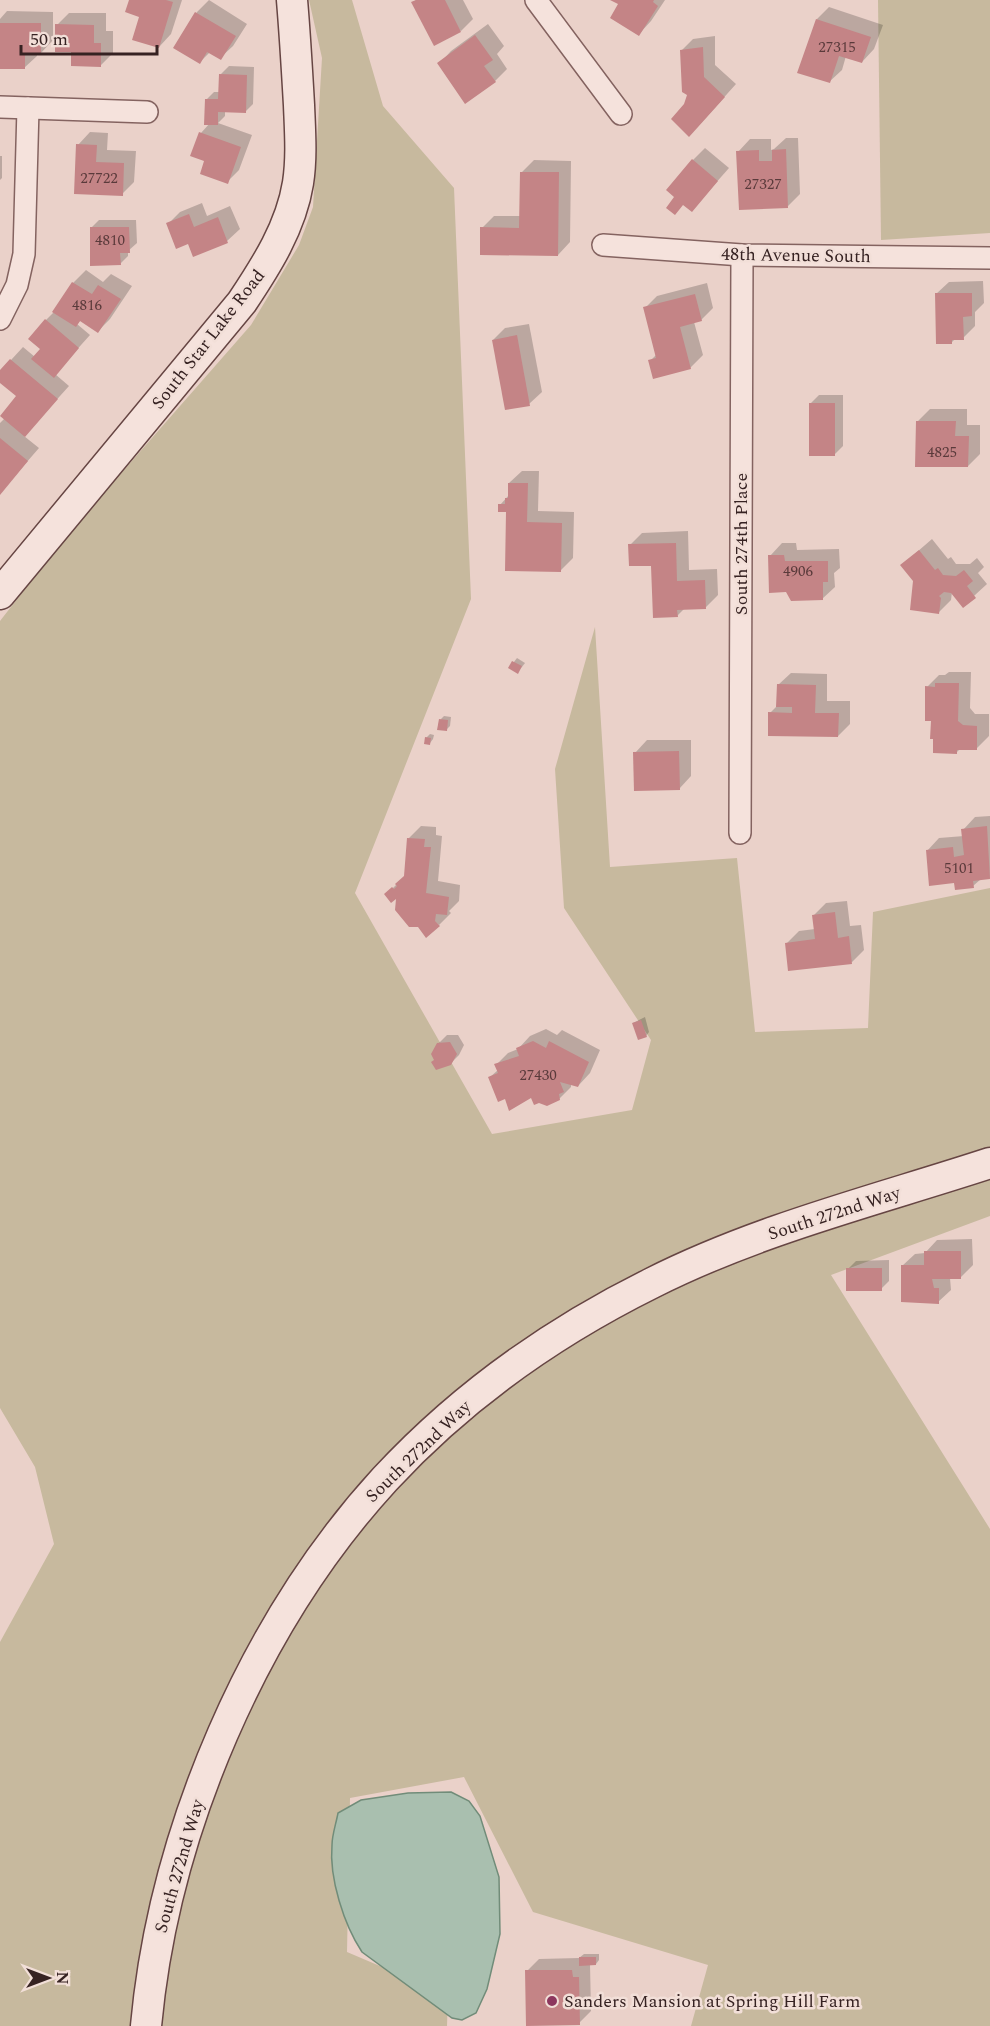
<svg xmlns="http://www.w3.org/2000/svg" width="990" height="2026" font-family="Spectral,serif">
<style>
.green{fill:#c7b99e}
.water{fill:#a9bfaf;stroke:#718c79;stroke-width:1.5}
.shadow{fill:#0003}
.building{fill:#c48486}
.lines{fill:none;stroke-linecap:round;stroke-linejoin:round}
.street-casing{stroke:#846360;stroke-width:24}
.secondary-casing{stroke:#664543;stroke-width:33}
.street{stroke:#f5e2dc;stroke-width:21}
.secondary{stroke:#f5e2dc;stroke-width:30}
.poi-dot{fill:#8d375e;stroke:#f2dfd8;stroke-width:2}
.labels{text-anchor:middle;stroke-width:5;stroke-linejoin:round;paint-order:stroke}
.number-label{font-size:15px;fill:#5a3a3b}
.street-label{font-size:18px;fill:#362222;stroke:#f2dfd8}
.poi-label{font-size:18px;fill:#362222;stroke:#f2dfd8;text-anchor:start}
</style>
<rect width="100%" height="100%" fill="#ead1c9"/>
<g class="green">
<polygon points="309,0 352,0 383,106 454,188 471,599 355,893 492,1134 632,1110 651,1040 564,908 555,769 595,627 610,867 737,858 755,1032 868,1028 873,912 990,888 990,1216 831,1275 990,1529 990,2026 691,2026 708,1965 533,1912 464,1777 350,1798 347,1952 448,1995 447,2026 0,2026 0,1642 54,1544 35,1467 0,1408 0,621 67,535 251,325 299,245 313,207 322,58"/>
<polygon points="878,0 990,0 990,233 881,240"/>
</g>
<path class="water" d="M451,1792L469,1801L480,1816L499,1877L500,1934L487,1989L476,2013L462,2020L452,2018L362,1952C344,1925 329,1878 332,1845C332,1835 336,1824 338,1813L361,1800L408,1793Z"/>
<g class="shadow">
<polygon points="130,0 182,0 171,34 159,47"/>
<polygon points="209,0 247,24 233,46 220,58 210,52 200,62 175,48 197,12"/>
<polygon points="416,0 463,0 473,19 461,31 413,3"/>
<polygon points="613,0 665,0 651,21 639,34 620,4"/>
<polygon points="829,7 883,25 874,49 862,62 846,56 842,70 829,82 817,19"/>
<polygon points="7,11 53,12 53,40 41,53 37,53 37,56 24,68 0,68 0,19"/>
<polygon points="69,13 106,13 106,31 113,31 113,53 101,65 72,51 57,25"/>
<polygon points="488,24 504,46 497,54 507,69 495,81 439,64 451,51"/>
<polygon points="715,36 715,65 736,84 701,123 686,105 689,95 681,51 693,39"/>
<polygon points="229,66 254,67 253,104 245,112 225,111 225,116 218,123 252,135 239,170 227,182 206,160 201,133 210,123 206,100 214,92 220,92 221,74"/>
<polygon points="90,132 108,133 107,150 136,151 134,182 122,194 78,145"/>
<polygon points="786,138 798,138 800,194 788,206 738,152 750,139 771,139 771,150 774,149"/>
<polygon points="705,148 729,168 692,210 676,197 693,160"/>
<polygon points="0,156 2,156 2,178 0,180"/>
<polygon points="534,160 571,161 570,242 558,255 482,228 494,216 521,216 521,173"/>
<polygon points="202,203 207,216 230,206 240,229 227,241 194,255 189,242 168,224 180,212"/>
<polygon points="99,220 136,220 137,243 128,251 128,256 120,264 91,228"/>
<polygon points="86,270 103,282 111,274 132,286 110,319 98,331 81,320 77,324 90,335 55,374 69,386 24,436 39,448 0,493 0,423 5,418 18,396 0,381 0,372 23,347 35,357 42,348 46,320 54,312 73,283"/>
<polygon points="983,281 984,303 975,312 975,326 963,338 955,339 952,342 936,294 949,282"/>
<polygon points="707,283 713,308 701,320 694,322 703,355 690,368 650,361 657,354 645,308 657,296"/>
<polygon points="529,324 542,392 529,404 493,340 505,328"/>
<polygon points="819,395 843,395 843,446 835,454 811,403"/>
<polygon points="930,409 967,409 967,425 980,425 980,454 968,466 918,421"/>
<polygon points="522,471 539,471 538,511 574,512 573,558 561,570 508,511 500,505 509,495 509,483"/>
<polygon points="688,531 689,570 717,569 718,595 706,607 685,608 677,616 652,564 630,545 642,533"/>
<polygon points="932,539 948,559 951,557 956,564 970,564 977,558 984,567 978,573 987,584 963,606 952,592 951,600 939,612 902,565"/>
<polygon points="782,543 796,543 797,550 839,549 840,568 834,573 835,587 822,599 787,591 770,556"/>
<polygon points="517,658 525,663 518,672 510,667"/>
<polygon points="949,672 971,672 970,708 975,714 989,714 989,736 976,749 961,748 957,752 932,719 927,687 939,675 945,675"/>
<polygon points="791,673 827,674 827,701 850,701 850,724 838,736 770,713 778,705 778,685"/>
<polygon points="444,716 451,717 450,726 446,730 441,719"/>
<polygon points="430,734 434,735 433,739 430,743 426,738"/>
<polygon points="647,740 691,740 691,776 679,789 635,753"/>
<polygon points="990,816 990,878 981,879 973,886 956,881 927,851 939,838 964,836 963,830 975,817"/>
<polygon points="421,826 436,827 436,835 442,836 438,881 460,885 459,901 449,911 451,913 439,925 398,895 386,895 405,876 409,838"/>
<polygon points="847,901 850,926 861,925 864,950 852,962 787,943 799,931 815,929 814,915 826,903"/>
<polygon points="645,1017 649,1032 646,1036 633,1023"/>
<polygon points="546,1029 557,1035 562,1030 600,1050 590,1073 578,1086 571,1084 571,1087 559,1099 531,1095 506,1097 489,1078 498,1070 496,1065 508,1053 518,1049 530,1036"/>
<polygon points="447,1035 458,1035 464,1045 459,1055 450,1064 435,1059 438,1044"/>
<polygon points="972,1239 973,1265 960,1278 950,1278 951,1290 938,1302 902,1266 915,1254 925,1253 937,1240"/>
<polygon points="889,1260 889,1281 881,1289 848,1269 856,1261"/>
<polygon points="584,1954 599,1954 599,1960 596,1964 590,1964 591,2011 579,2023 527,1971 539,1959 579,1958"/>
</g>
<g class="building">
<polygon points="129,0 166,0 173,2 159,48 132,40 139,17 125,12"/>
<polygon points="416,0 445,0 461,32 434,46 411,2"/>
<polygon points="610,0 654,0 653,2 658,6 639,36 610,18 618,4"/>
<polygon points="195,12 236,36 221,60 207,52 200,64 173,48"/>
<polygon points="816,19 871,37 862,63 839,56 830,83 797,73"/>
<polygon points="0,23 41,23 41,54 25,54 25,69 0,69"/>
<polygon points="55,24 94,25 94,43 101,43 101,67 71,66 71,52 55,52"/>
<polygon points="475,35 493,60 484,66 496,82 465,104 437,63"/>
<polygon points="703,47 704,77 725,97 689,137 671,119 684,104 687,95 682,92 680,50"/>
<polygon points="219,74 247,75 246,113 218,112 218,125 204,125 205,99 218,99"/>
<polygon points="199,132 241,147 228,184 200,174 204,161 190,156"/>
<polygon points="76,144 97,145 96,162 124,163 123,196 74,194"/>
<polygon points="786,149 788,208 739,210 736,151 759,150 759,161 772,161 772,150"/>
<polygon points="692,159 718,181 692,212 683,205 675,215 666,208 674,197 666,190"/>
<polygon points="520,172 559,172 558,256 480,255 480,227 519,228"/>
<polygon points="189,214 194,227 218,217 228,243 193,257 188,244 176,249 166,223"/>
<polygon points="90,227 129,227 130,253 120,253 121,265 90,266"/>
<polygon points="72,282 92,294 98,285 121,299 98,333 80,321 76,327 52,312"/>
<polygon points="935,293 972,293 972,316 963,317 964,340 952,340 952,344 936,344"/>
<polygon points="695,294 702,321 680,327 691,369 653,379 648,360 656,358 643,307"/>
<polygon points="45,319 79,348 54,378 31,359 40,349 28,339"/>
<polygon points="517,335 530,406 505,410 492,340"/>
<polygon points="10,359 58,399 25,437 0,416 16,396 0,383 0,370"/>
<rect x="809" y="403" width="26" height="53"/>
<polygon points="916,421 956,421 955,436 969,436 968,467 915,467"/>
<polygon points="0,438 28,461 0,495"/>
<polygon points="508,483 528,483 527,522 562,523 561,572 505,571 506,512 498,512 498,504 505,504 505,498 508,498"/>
<polygon points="676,543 677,581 705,580 706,609 677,610 678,617 653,618 651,566 629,566 628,544"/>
<polygon points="919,550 935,570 938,568 943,575 956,576 964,570 973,581 967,586 976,598 963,608 951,593 944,592 939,596 941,598 939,614 910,610 913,581 900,565"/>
<polygon points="768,555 784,555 785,561 828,561 828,582 823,582 823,600 791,601 786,592 769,593"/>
<polygon points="512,661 522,666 518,674 508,668"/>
<polygon points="935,683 959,683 958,721 963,725 977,726 977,750 957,750 957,754 933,753 933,739 930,739 931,721 925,721 925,686 935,687"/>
<polygon points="777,684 816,685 815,713 839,713 838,737 768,736 768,712 792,713 792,707 776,707"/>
<polygon points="439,719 448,720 447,731 437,730"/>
<polygon points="425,737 431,738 430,745 424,744"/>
<polygon points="679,751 680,790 634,791 633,752"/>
<polygon points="987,826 990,879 973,881 974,888 955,890 954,883 929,886 926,850 953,847 954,857 964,855 961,829"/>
<polygon points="407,838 425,839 424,847 431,847 426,893 449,897 447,915 436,914 435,921 440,926 426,938 418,927 409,927 395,910 396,899 391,903 384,894 392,887 394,889 397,886 395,884 404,876"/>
<polygon points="835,912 838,938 849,936 852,964 788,971 785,943 815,939 812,915"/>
<polygon points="641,1020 647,1037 638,1040 632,1023"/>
<polygon points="533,1041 546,1048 549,1041 589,1062 578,1087 560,1082 564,1092 559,1094 560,1100 547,1106 539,1103 534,1105 531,1098 509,1111 505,1099 498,1102 488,1077 498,1073 494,1064 519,1056 516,1048"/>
<polygon points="450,1042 457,1054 451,1065 436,1070 431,1062 434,1060 431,1054 437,1043"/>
<polygon points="924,1251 961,1251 961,1279 932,1279 934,1288 939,1288 939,1304 901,1302 901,1265 924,1265"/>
<rect x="846" y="1268" width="36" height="23"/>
<polygon points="579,1957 596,1957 596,1965 579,1966"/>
<polygon points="525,1970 572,1970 573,1977 579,1977 580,2025 526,2026"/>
</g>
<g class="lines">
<defs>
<g id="street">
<polyline points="536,0 621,114"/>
<polyline points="0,107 147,112"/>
<polyline points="603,245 742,255 990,258"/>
<polyline points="0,319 17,285 24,254 28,108"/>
<polyline points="740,833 742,255"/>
</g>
<g id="secondary">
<path d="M0,594L242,302C266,266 291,227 298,183C302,157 300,131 299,105C297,70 295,35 292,0"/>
<path d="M146,2026C164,1832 253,1623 385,1479C461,1397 553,1332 652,1283C759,1229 877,1200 990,1163"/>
</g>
</defs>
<use href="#street" class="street-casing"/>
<use href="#secondary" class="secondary-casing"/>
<use href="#street" class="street"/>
<use href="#secondary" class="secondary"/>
</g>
<circle class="poi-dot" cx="552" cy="2001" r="6"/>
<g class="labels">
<g class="number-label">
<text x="837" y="52">27315</text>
<text x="99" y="183">27722</text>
<text x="763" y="189">27327</text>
<text x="110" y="245">4810</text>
<text x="87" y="310">4816</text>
<text x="942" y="457">4825</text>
<text x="798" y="576">4906</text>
<text x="959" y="873">5101</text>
<text x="538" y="1080">27430</text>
</g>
<g class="street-label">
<text transform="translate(796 255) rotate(1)" y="6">48th Avenue South</text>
<text transform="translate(208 339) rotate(-52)" y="6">South Star Lake Road</text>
<text transform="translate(741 544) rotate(-90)" y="6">South 274th Place</text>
<text transform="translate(834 1213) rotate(-18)" y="6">South 272nd Way</text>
<text transform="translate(418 1451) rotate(-44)" y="6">South 272nd Way</text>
<text transform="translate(179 1866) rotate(-74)" y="6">South 272nd Way</text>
</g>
<g class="poi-label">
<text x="564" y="2007">Sanders Mansion at Spring Hill Farm</text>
</g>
</g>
<g transform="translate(48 1978) rotate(90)" stroke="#f2dfd8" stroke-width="4.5" paint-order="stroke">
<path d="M0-4.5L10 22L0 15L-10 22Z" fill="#362222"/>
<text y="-9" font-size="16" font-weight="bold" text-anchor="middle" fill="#362222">N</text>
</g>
<path d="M21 45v9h136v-9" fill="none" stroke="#362222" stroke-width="3"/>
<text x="30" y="45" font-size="18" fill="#362222" stroke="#f2dfd8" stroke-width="4.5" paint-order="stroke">50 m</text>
</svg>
